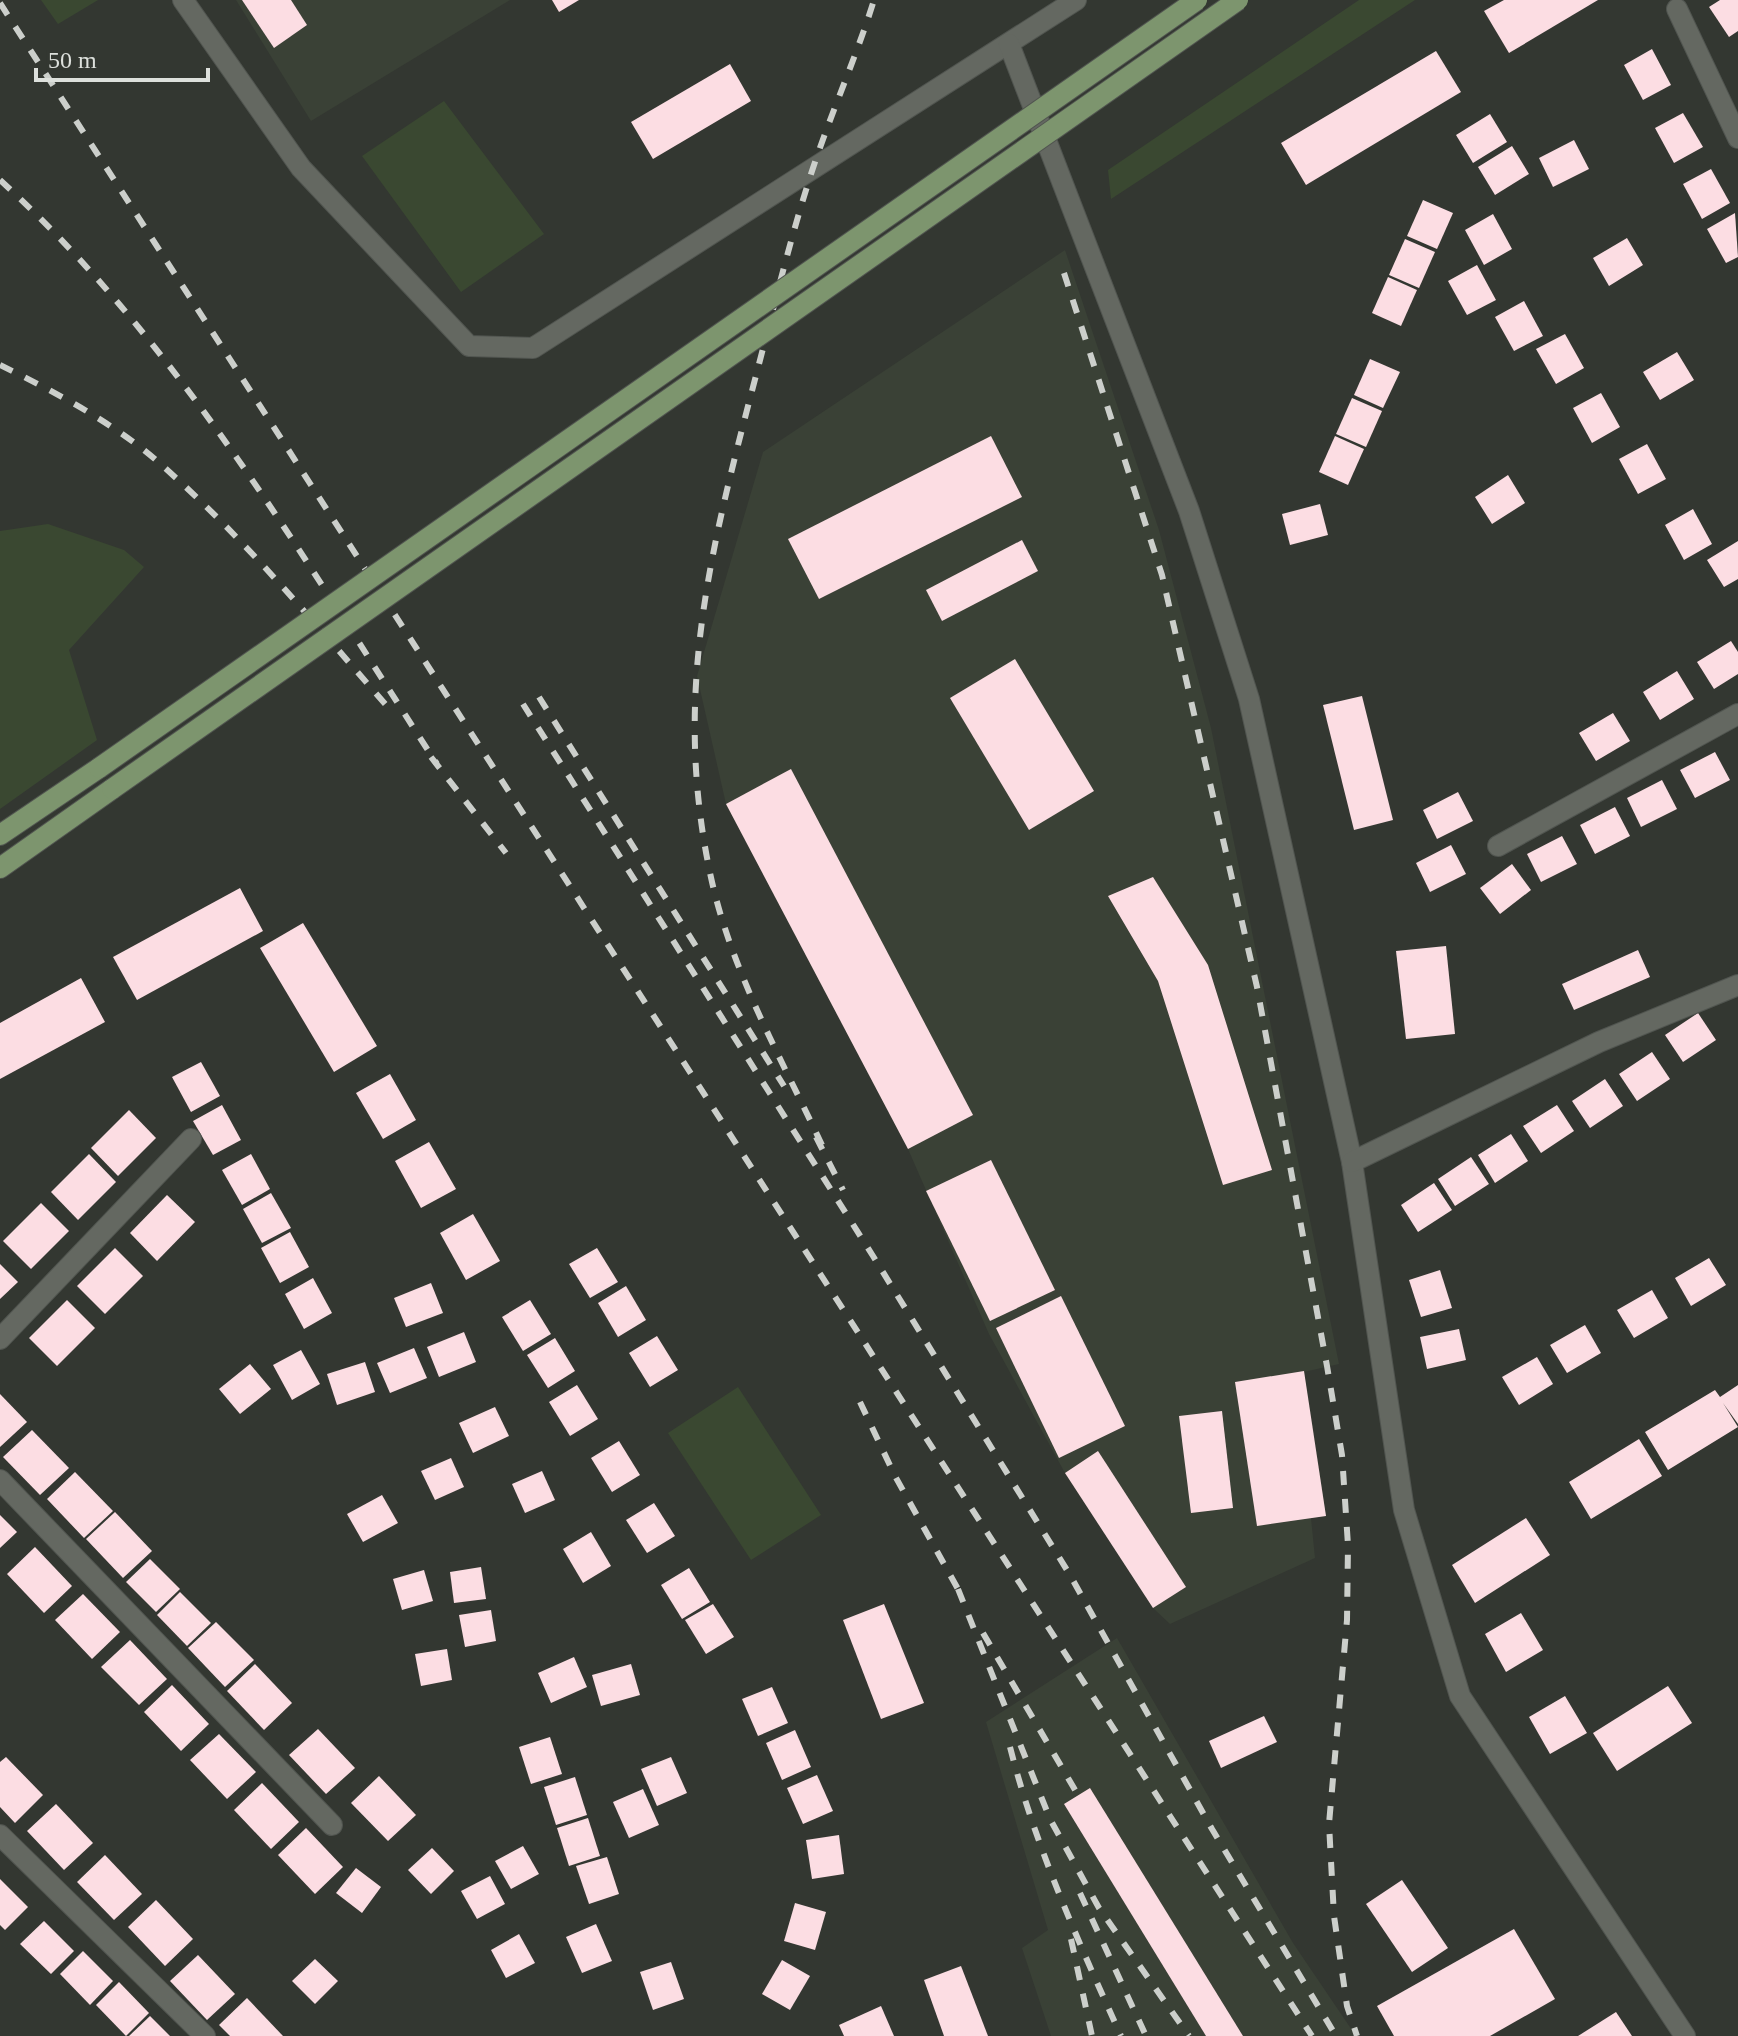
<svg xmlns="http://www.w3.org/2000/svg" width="1738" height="2036" font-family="'Times New Roman',serif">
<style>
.built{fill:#3a4136}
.green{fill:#3a4831}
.building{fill:#fcdde3}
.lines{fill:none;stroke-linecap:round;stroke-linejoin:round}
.street-casing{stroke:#515550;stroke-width:22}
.primary-casing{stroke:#515550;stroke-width:22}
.street{stroke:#646861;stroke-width:20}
.primary{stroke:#7d956e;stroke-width:20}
.rail{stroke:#cccfcb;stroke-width:6;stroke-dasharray:14 14;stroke-linecap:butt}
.primary-bridge-casing{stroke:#515550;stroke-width:22;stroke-linecap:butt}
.primary-bridge{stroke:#7d956e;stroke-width:20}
</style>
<rect width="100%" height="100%" fill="#333731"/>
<g class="built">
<polygon points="236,0 510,0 311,121"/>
<polygon points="1065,250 1159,530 1211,728 1339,1364 1304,1372 1326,1516 1311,1518 1315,1558 1170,1624 1153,1608 1065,1473 989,1334 908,1149 726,804 697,676 763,452"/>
<polygon points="1117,1638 1293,1943 1356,2036 1051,2036 1022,1948 1048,1930 986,1722"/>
</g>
<g class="green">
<polygon points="41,0 98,0 58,24"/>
<polygon points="1359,0 1415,0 1111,199 1108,170"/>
<polygon points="444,101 544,234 461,292 362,156"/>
<polygon points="48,524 124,550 144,567 69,650 97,740 0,809 0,531"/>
<polygon points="738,1387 821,1515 751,1560 668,1433"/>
</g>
<g class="building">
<polygon points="242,0 291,0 307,25 274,48"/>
<polygon points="552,0 579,0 559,12"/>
<polygon points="1504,0 1598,0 1509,53 1484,11"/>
<polygon points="1720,0 1738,0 1738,31 1729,37 1709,7"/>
<polygon points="1652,49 1671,85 1643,100 1624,65"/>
<polygon points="1436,51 1461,92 1306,185 1281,143"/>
<polygon points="730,64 751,101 653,159 631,122"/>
<polygon points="1683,113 1703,147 1674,163 1655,128"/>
<polygon points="1490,114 1507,142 1473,163 1456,135"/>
<polygon points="1574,140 1589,169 1553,187 1539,158"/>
<polygon points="1512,146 1529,174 1495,195 1478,167"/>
<polygon points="1711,169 1730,203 1702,219 1683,184"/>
<polygon points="1423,200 1453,213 1437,249 1407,236"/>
<polygon points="1735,213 1738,257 1726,263 1707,229"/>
<polygon points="1493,214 1512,249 1484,265 1465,230"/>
<polygon points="1627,238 1643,265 1609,286 1593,258"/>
<polygon points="1405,239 1435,252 1419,288 1389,275"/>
<polygon points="1477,265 1496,300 1467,315 1448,281"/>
<polygon points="1388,277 1417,290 1401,326 1372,313"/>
<polygon points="1524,301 1543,336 1514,351 1495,317"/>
<polygon points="1565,334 1584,368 1556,384 1536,349"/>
<polygon points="1677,352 1694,380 1660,400 1643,372"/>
<polygon points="1370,359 1400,372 1383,408 1354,395"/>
<polygon points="1601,393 1620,427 1592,443 1573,408"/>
<polygon points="1352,398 1382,411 1366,447 1336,434"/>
<polygon points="991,436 1022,497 819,599 788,539"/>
<polygon points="1335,436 1364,449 1348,485 1319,472"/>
<polygon points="1647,444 1666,479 1638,494 1619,459"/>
<polygon points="1508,475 1525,503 1492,524 1475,497"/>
<polygon points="1320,504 1328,535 1290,545 1282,514"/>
<polygon points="1693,509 1712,544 1684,560 1665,525"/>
<polygon points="1022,540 1038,571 942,621 926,590"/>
<polygon points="1738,541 1738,579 1724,587 1707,560"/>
<polygon points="1731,641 1738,652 1738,674 1714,689 1697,662"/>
<polygon points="1015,659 1094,791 1029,830 950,698"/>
<polygon points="1677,671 1694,699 1660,720 1643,692"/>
<polygon points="1362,696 1393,820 1354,830 1323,705"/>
<polygon points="1613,713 1630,741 1596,761 1579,733"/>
<polygon points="1715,752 1730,780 1695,798 1680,770"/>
<polygon points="791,769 973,1115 908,1149 726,804"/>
<polygon points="1662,780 1677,809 1641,827 1627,798"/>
<polygon points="1458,792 1473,821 1437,839 1423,810"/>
<polygon points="1615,807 1630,836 1595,854 1580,825"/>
<polygon points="1562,836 1577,864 1541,882 1527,854"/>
<polygon points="1451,845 1466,874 1430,892 1416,863"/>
<polygon points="1512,864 1531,890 1500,914 1480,888"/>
<polygon points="1153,877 1208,965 1272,1170 1223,1185 1158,981 1108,896"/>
<polygon points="240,888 263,931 137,1000 113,957"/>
<polygon points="303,923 377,1046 334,1072 260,948"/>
<polygon points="1446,946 1455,1034 1406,1039 1396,951"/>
<polygon points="1638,950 1650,977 1574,1010 1562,984"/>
<polygon points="81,978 105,1022 0,1079 0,1023"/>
<polygon points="1698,1013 1716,1040 1683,1062 1665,1035"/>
<polygon points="1652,1052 1670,1079 1637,1101 1619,1074"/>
<polygon points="201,1062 220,1096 191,1112 172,1077"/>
<polygon points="390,1074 416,1120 383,1139 356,1093"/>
<polygon points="1605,1079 1623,1106 1590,1128 1572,1101"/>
<polygon points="222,1105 241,1140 213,1155 193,1121"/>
<polygon points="1557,1105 1574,1131 1541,1153 1523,1126"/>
<polygon points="129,1110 156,1138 118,1176 91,1148"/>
<polygon points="1511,1134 1528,1161 1495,1183 1478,1155"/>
<polygon points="429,1142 456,1189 421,1208 395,1161"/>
<polygon points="89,1154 116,1182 78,1220 51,1192"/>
<polygon points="251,1154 270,1189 242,1205 222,1170"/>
<polygon points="1471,1157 1489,1184 1455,1206 1438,1179"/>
<polygon points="991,1160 1055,1290 990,1321 926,1191"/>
<polygon points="1434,1183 1452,1210 1418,1232 1401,1205"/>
<polygon points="271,1193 291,1228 262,1243 243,1209"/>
<polygon points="167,1195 195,1222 157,1261 130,1233"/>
<polygon points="41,1203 69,1231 31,1269 3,1241"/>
<polygon points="473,1214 500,1261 466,1280 440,1233"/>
<polygon points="290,1232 309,1267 280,1283 261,1248"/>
<polygon points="115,1248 143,1276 105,1314 77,1286"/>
<polygon points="597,1248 618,1282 590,1298 569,1264"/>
<polygon points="1709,1258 1726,1285 1691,1306 1675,1278"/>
<polygon points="0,1264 18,1282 0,1299"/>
<polygon points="1440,1270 1452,1308 1421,1317 1409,1280"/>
<polygon points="313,1278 332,1313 304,1329 285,1294"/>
<polygon points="431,1283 443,1313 406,1327 394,1298"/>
<polygon points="626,1286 646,1320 618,1337 598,1303"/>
<polygon points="1652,1290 1668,1318 1634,1338 1617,1310"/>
<polygon points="1061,1296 1125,1426 1059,1458 996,1328"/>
<polygon points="67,1300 95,1328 57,1366 29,1338"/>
<polygon points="530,1300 551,1334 523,1351 502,1317"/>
<polygon points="1585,1325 1601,1353 1567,1373 1550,1345"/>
<polygon points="1459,1329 1466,1360 1427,1369 1420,1337"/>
<polygon points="464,1332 476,1362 439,1377 427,1347"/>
<polygon points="657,1336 678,1370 650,1387 629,1353"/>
<polygon points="555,1338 575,1371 548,1388 527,1355"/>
<polygon points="414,1348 427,1378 390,1393 377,1363"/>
<polygon points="301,1350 320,1384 292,1400 273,1365"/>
<polygon points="1537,1357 1553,1384 1519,1405 1502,1377"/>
<polygon points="365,1362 375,1392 337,1405 327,1374"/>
<polygon points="250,1364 271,1389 240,1414 219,1389"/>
<polygon points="1304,1371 1326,1516 1257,1526 1235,1382"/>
<polygon points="577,1385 598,1419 570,1436 549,1402"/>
<polygon points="1738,1385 1738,1424 1723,1403 1738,1427 1668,1470 1645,1432 1715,1390 1720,1397"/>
<polygon points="0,1394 27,1422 0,1447"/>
<polygon points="495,1407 509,1436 473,1453 459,1423"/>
<polygon points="1222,1411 1233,1508 1191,1513 1179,1416"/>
<polygon points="32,1430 69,1468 40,1495 3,1457"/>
<polygon points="1639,1439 1662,1476 1591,1519 1569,1482"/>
<polygon points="619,1441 640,1475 612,1492 591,1458"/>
<polygon points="1098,1451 1186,1587 1153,1608 1065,1473"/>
<polygon points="451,1458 464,1487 435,1500 421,1471"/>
<polygon points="542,1471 555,1500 525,1513 512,1484"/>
<polygon points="75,1472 113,1511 84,1538 47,1499"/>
<polygon points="382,1495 398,1523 363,1542 347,1514"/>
<polygon points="654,1503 675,1536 647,1553 626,1520"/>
<polygon points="115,1512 152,1551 123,1578 86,1539"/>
<polygon points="0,1515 17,1532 0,1548"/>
<polygon points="1526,1518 1550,1555 1475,1603 1452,1565"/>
<polygon points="591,1532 611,1566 583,1583 563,1549"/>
<polygon points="35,1547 72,1586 44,1613 7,1574"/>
<polygon points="150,1559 180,1589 156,1612 126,1582"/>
<polygon points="481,1567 486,1599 454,1603 450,1572"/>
<polygon points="689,1568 710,1602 682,1619 661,1585"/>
<polygon points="424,1570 433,1601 402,1610 393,1579"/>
<polygon points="180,1592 211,1623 187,1646 157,1615"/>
<polygon points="83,1594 120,1632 92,1659 55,1620"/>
<polygon points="713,1604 734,1637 706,1654 685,1620"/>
<polygon points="884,1604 924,1703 881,1719 843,1620"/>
<polygon points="491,1610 496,1641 465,1647 459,1615"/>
<polygon points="1521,1613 1543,1650 1506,1672 1485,1634"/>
<polygon points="216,1622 254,1660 225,1687 188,1648"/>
<polygon points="130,1640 167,1679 139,1705 101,1667"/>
<polygon points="447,1649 452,1680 421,1686 415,1654"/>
<polygon points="574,1657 587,1687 551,1703 538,1673"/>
<polygon points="255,1664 292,1703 264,1730 227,1691"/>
<polygon points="631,1664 640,1695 601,1706 592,1675"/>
<polygon points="172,1685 209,1724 181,1751 144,1712"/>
<polygon points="1668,1686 1692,1723 1617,1771 1593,1733"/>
<polygon points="772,1687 788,1723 758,1736 742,1699"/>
<polygon points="1565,1696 1587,1733 1550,1754 1529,1717"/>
<polygon points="1264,1716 1277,1742 1221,1768 1209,1741"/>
<polygon points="318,1729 355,1768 326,1794 289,1755"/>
<polygon points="795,1730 811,1767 782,1780 766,1743"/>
<polygon points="219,1734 256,1772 227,1799 190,1760"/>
<polygon points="550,1737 562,1774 531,1784 519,1747"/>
<polygon points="6,1757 43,1795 15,1823 0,1807 0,1762"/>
<polygon points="671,1757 687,1793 657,1806 641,1769"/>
<polygon points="817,1775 833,1811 803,1824 787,1788"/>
<polygon points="379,1776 416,1815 388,1841 351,1803"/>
<polygon points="575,1777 587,1815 556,1825 544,1787"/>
<polygon points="262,1783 299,1822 271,1849 234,1810"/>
<polygon points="1090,1788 1243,2036 1206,2036 1064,1804"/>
<polygon points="643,1789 659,1825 629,1838 613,1802"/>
<polygon points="56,1804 93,1843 64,1870 27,1831"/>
<polygon points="588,1818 600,1856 569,1866 557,1828"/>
<polygon points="306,1828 343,1867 315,1894 278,1855"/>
<polygon points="839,1835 844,1874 812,1879 806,1840"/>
<polygon points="523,1846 539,1874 511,1889 495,1861"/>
<polygon points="432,1848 454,1871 431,1894 408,1870"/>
<polygon points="105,1855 142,1894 114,1920 77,1882"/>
<polygon points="607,1857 619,1894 589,1904 576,1866"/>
<polygon points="356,1868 381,1887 362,1913 336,1893"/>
<polygon points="490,1876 505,1904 477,1919 461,1891"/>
<polygon points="0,1879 28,1907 5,1930 0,1925"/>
<polygon points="1402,1880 1448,1948 1412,1972 1366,1904"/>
<polygon points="156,1900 193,1939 165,1966 128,1927"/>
<polygon points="795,1903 826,1912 815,1950 784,1941"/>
<polygon points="44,1921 74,1951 51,1974 20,1944"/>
<polygon points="596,1924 612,1961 582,1973 566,1937"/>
<polygon points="1514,1929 1555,1999 1490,2036 1394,2036 1377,2006"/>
<polygon points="519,1934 535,1963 506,1978 491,1950"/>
<polygon points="83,1951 113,1981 90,2005 60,1974"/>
<polygon points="198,1955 235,1994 207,2020 170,1981"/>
<polygon points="315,1959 338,1981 315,2004 292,1981"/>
<polygon points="782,1960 810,1976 790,2010 762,1994"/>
<polygon points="671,1962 684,1999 653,2010 640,1972"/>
<polygon points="961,1966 988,2036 944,2036 924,1980"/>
<polygon points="119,1982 149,2013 126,2036 96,2005"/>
<polygon points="247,1998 283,2036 230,2036 219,2025"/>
<polygon points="881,2006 894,2036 844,2036 839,2025"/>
<polygon points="1616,2012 1632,2036 1578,2036"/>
<polygon points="150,2016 170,2036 129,2036"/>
</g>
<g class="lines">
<defs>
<g id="street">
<polyline points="183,0 301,168 469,346 533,348 1076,0"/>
<polyline points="1677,9 1738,138"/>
<polyline points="1009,44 1189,511 1249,699 1352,1162 1404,1510 1460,1696 1685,2036"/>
<polyline points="1498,846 1738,714"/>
<polyline points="1352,1162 1599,1042 1738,985"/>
<polyline points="0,1339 191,1139"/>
<polyline points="0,1480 332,1825"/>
<polyline points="0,1835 205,2036"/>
</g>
<g id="primary">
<polyline points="0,835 99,768"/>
<polyline points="0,868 112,789"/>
</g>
</defs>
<use href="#street" class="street-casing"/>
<use href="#primary" class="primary-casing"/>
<use href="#street" class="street"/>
<use href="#primary" class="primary"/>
<g class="rail">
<polyline points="0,3 1312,2036"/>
<path d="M0,180C181,345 304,560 437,764"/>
<polyline points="1064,273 1162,575 1257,987 1327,1366 1342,1455 1348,1545 1347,1620 1329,1824 1334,1916 1347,2006 1357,2036"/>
<path d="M0,365C57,393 118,425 165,468C248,542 321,631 394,714"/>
<polyline points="539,697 784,1086"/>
<polyline points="523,704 873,1256 1070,1575 1212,1829 1336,2036"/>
<polyline points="431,757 506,853"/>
<polyline points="816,1137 843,1190"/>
<path d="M822,1145C782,1060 733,974 712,882C672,703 708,559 753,387C772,315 789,242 812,171C831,113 856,58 874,0"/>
<polyline points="860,1402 895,1476 963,1598"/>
<polyline points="958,1589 1050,1819 1099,1908 1189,2036"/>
<polyline points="983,1633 1078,1795"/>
<path d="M1010,1747C1035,1846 1079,1943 1121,2036"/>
<polyline points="1080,1893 1146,2036"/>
<polyline points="1071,1939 1092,2036"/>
</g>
<defs>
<g id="primary-bridge">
<polyline points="99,768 1197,0"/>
<polyline points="112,789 1238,0"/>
</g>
</defs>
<use href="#primary-bridge" class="primary-bridge-casing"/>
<use href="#primary-bridge" class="primary-bridge"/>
</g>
<path d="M36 68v12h172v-12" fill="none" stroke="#dde0dc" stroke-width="4"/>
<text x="48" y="68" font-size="24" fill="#dde0dc" stroke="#333731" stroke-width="6" paint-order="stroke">50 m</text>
</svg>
